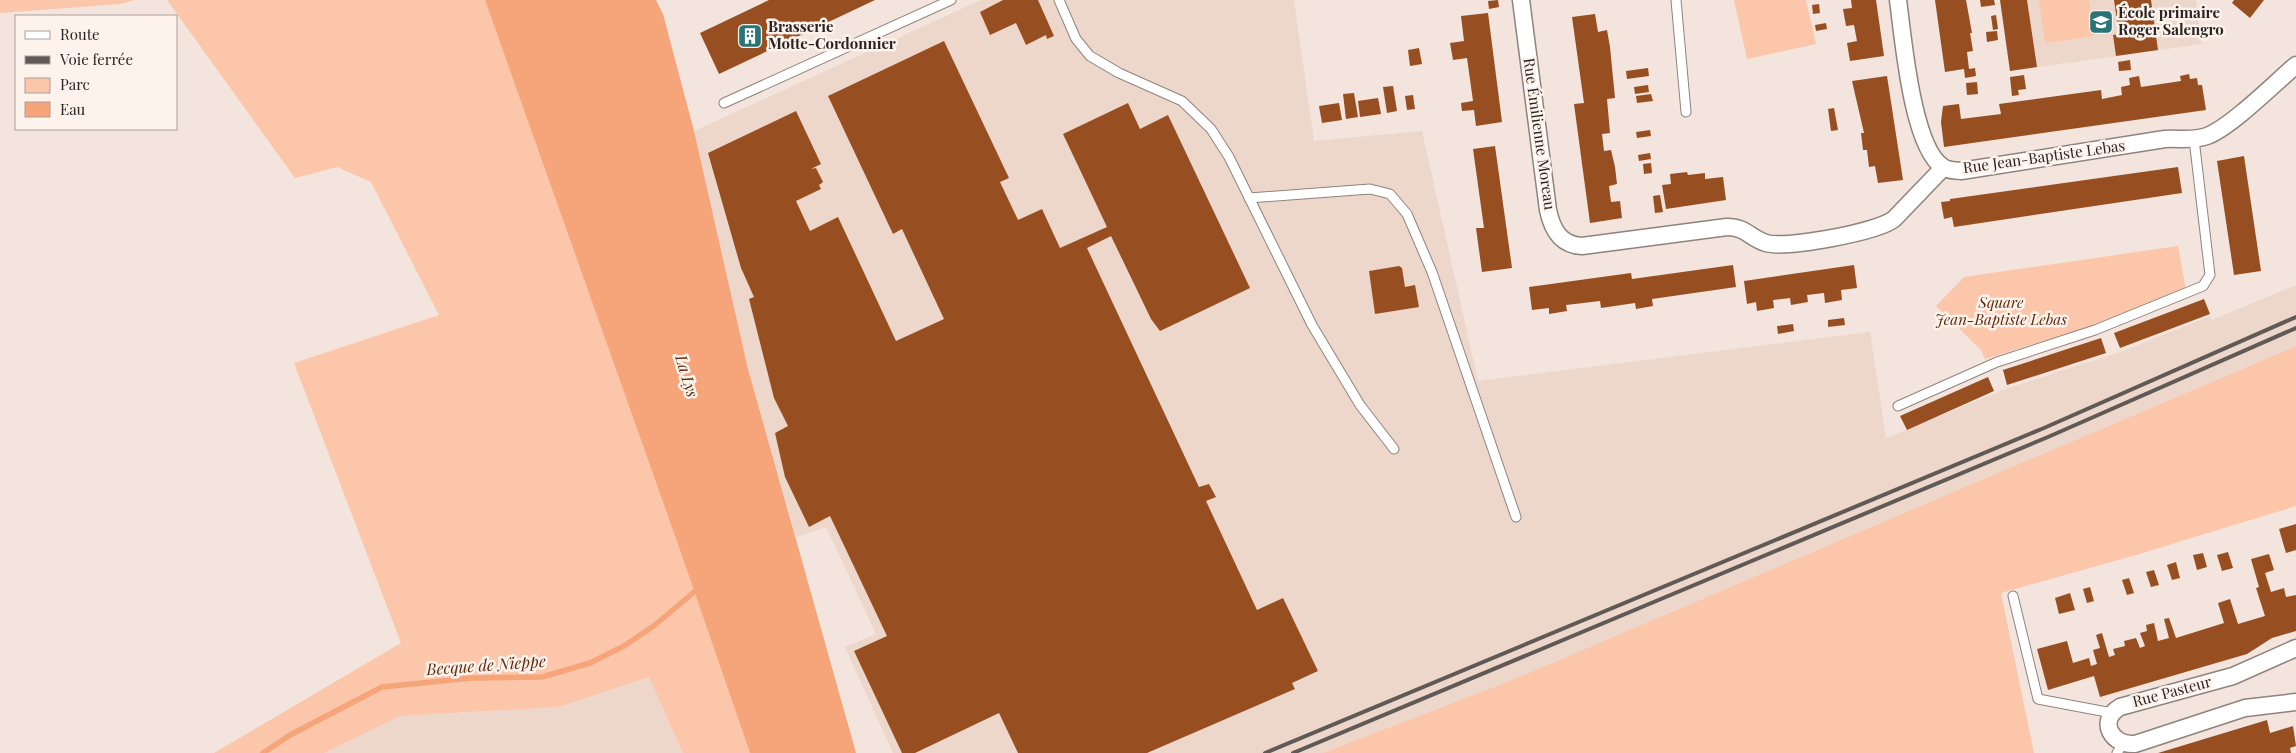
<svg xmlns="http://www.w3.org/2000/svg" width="2296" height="753" font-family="'Playfair Display',serif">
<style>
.built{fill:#edd7cb}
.green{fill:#fbc6a9}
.water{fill:#f5a579}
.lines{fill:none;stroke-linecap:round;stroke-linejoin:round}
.stream{stroke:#f5a579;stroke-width:5.5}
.building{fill:#974f22}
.lane-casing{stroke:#90837c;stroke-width:11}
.street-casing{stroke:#90837c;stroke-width:19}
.lane{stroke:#fff;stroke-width:9}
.street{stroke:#fff;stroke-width:16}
.rail{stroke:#615955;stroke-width:4}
.labels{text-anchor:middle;stroke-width:5;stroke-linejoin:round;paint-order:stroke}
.poi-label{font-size:15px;font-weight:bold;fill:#292421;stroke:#fef2ec;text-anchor:start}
.street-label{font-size:15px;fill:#292421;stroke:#fef2ec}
.park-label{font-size:15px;font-style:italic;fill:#5d2b09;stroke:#fef2ec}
.water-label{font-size:16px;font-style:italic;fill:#5d2a09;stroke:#fef2ec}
</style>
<rect width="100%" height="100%" fill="#f3e4dd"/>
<g class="built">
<polygon points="981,0 1294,0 1314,141 1422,131 1478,381 1870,332 1886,438 2008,388 2123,351 2210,316 2212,320 2296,285 2296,346 1512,680 1323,753 893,753 845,647 876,634 826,527 796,537 748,369 694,131"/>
<polygon points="2000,0 2196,0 2202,44 2010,71"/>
<polygon points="649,677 683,753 324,753 400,716 559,707"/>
</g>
<g class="green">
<polygon points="0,0 135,0 120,4 0,13"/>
<polygon points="167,0 485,0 681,553 750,753 683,753 649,677 559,707 400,716 324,753 214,753 401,643 294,363 439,315 371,182 337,167 295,178"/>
<polygon points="1734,0 1806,0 1816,44 1747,59"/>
<polygon points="2039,0 2089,0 2094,36 2045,43"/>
<polygon points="2178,246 2186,290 2091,326 1985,359 1981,350 1936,306 1964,277"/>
<polygon points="2296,346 2296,506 2136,555 2001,593 2034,753 1323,753 1512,680"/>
</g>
<polygon class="water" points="485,0 656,0 663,14 694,131 748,369 856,753 750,753 681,553"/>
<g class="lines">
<polyline class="stream" points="263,753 290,735 382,687 472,678 542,677 590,663 624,646 655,625 700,587"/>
</g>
<g class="building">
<polygon points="769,0 875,0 719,74 700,33"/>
<polygon points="1003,0 1038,0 1054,36 1047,39 1046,35 1026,45 1016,23 990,35 980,12"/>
<polygon points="1498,0 1499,7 1489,9 1488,1"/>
<polygon points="1851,0 1876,0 1884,56 1850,61 1847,43 1857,41 1854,25 1846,26 1843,9 1852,8"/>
<polygon points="1935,0 1966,0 1972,33 1970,33 1973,51 1967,52 1969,69 1975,68 1976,76 1965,78 1964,69 1945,72"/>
<polygon points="1980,0 1994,0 1995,5 1981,7"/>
<polygon points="2000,0 2027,0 2037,67 2010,71"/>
<polygon points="2114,0 2151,0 2158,50 2116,56 2113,35 2119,34"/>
<polygon points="2234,0 2264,0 2250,18 2232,3"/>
<polygon points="1819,4 1820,13 1813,14 1812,5"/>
<polygon points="1488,13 1502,122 1476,126 1474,110 1462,111 1461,103 1473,101 1467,58 1453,60 1450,43 1464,41 1461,16"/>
<polygon points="1595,14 1598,32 1607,30 1610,47 1615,98 1607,99 1610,133 1602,134 1604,151 1611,150 1615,167 1617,184 1609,186 1611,202 1620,201 1622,218 1590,223 1574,104 1584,103 1572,17"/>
<polygon points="1996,15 1998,29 1993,30 1991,16"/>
<polygon points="1826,23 1827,29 1816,31 1815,25"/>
<polygon points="1997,31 1998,40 1987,42 1986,32"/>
<polygon points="944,41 1009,178 1000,182 1018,220 1042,209 1060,248 1107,227 1063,134 1128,103 1140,129 1168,115 1250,288 1160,331 1151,319 1111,236 1087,248 1199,487 1209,484 1216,497 1206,501 1257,610 1283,598 1318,671 1292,683 1295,689 1147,753 1018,753 999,713 915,753 902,753 854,651 887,636 830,516 809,527 785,477 775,433 788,426 774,398 749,299 754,297 741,268 708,153 796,111 821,164 811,169 816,168 823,182 819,185 821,189 796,201 810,231 838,217 896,341 944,319 902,229 893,234 828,96"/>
<polygon points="1419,48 1422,64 1410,66 1408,50"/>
<polygon points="2130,60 2131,70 2119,71 2118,62"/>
<polygon points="1648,68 1649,76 1627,79 1626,71"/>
<polygon points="2189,74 2190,79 2197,78 2198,85 2202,85 2206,110 1944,147 1941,122 1943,106 1959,104 1961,119 2001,114 1999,104 2101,90 2102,99 2122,95 2121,87 2130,85 2129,78 2139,76 2141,87 2181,81 2180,76"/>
<polygon points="2024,75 2026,89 2018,90 2019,95 2012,96 2010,77"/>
<polygon points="1887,76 1903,180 1878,183 1875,166 1869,167 1867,150 1863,150 1861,133 1864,133 1852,81"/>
<polygon points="1977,82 1978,94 1967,95 1966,83"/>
<polygon points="1648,85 1649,92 1635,94 1634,87"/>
<polygon points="1393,86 1397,111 1387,113 1383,87"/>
<polygon points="1354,93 1358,117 1346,119 1343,94"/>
<polygon points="1651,94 1653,101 1637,103 1636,96"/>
<polygon points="1413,95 1415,109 1407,110 1405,96"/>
<polygon points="1378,98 1381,114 1360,117 1358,101"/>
<polygon points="1339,103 1342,120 1322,123 1319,106"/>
<polygon points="1834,108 1838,130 1831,131 1828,109"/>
<polygon points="1650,130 1651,136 1637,138 1636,132"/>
<polygon points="1495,146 1512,268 1482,272 1476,228 1484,228 1473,149"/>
<polygon points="1650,153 1651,159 1639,161 1638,155"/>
<polygon points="2244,156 2261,271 2234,275 2217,161"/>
<polygon points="1651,163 1652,173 1644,174 1643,164"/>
<polygon points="2178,167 2182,193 1954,227 1952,217 1944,219 1941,202 1950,201 1950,199"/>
<polygon points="1687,172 1688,175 1705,173 1705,179 1723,177 1726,200 1666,209 1662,185 1671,184 1670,174"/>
<polygon points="1660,195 1663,212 1655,213 1653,196"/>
<polygon points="1733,265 1736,287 1652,299 1653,306 1636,309 1635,303 1601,308 1600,301 1566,305 1567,311 1549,314 1549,308 1532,310 1529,287 1631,273 1632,279"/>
<polygon points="1854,265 1857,288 1841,290 1842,300 1825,303 1824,293 1807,295 1808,302 1791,305 1790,298 1773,300 1774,308 1757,311 1756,302 1747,304 1744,281"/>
<polygon points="1399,266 1402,268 1405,287 1415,285 1419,307 1375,314 1369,271"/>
<polygon points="2204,299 2210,314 2120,348 2114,333"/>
<polygon points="1844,318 1845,325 1828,327 1828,320"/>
<polygon points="1793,324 1794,331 1778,334 1777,326"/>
<polygon points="2101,338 2106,353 2007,385 2003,370"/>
<polygon points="1988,377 1994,391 1907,430 1900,416"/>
<polygon points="2296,524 2296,550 2286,553 2279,529"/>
<polygon points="2228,552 2233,568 2222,571 2217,555"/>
<polygon points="2203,553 2207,567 2197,570 2193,555"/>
<polygon points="2269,554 2274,570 2265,573 2271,592 2284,588 2286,597 2296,595 2296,631 2272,638 2247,654 2100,697 2094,676 2048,690 2037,649 2067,641 2073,663 2089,658 2091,666 2097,664 2093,650 2100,648 2096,635 2102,633 2109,657 2115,655 2113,649 2125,646 2124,641 2136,638 2140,648 2145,646 2140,633 2147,631 2146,625 2154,623 2158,641 2169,638 2164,619 2169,618 2176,638 2224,623 2218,603 2230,599 2238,624 2265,616 2256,588 2259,587 2251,559"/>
<polygon points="2176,562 2180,578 2172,580 2167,565"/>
<polygon points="2154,570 2159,585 2151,587 2146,572"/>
<polygon points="2129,578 2134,593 2127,595 2122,580"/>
<polygon points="2090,587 2094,601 2087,603 2083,589"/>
<polygon points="2070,593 2075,610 2059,614 2055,598"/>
<polygon points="2267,720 2270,733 2293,726 2296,746 2290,748 2291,753 2158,753"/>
</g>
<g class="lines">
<defs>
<g id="lane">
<polyline points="1059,0 1076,39 1090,56 1119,73 1182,101 1211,129 1229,157 1312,325 1360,405 1394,449"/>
<polyline points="1676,0 1686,112"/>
<polyline points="724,103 951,0"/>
<polyline points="1249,198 1370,189 1390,194 1407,214 1432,272 1516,517"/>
<polyline points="1898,406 1997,362 2095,330 2203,286 2210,275 2194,139"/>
<polyline points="2013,596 2038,699 2112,713"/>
<polyline points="2117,753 2123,743"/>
</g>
<g id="street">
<path d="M1521,0L1548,210C1552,229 1560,245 1582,246L1727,227C1746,227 1750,238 1766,243C1786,249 1878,232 1894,219L1943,168"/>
<path d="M1898,0C1903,36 1912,148 1943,167C1948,171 1955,170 1961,171L2165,139C2179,138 2194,141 2207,136C2231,127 2275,83 2296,65"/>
<path d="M2296,648L2233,676L2120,707C2097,721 2112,746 2135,744L2245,708L2296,702"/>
</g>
</defs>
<use href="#lane" class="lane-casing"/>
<use href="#street" class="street-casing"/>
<use href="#lane" class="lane"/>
<use href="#street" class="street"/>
<g class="rail">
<polyline points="1265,753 2044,428 2296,317"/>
<polyline points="1293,753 2048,437 2296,328"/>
</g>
</g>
<defs>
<symbol id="school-square" viewBox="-11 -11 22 22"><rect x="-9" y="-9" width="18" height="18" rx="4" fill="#2a7478" stroke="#fef2ec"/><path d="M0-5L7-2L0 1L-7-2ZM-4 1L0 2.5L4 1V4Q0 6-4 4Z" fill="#fff"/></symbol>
<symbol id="building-square" viewBox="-11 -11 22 22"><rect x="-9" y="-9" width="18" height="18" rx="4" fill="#2a7478" stroke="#fef2ec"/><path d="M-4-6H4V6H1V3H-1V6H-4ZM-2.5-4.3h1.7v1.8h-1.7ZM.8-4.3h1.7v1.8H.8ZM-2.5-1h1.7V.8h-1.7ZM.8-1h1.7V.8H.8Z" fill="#fff"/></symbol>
</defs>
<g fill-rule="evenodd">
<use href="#school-square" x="2087" y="8" width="28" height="28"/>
<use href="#building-square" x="736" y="22" width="28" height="28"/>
</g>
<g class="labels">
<g class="poi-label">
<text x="2118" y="18">École primaire<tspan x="2118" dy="17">Roger Salengro</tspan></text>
<text x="768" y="32">Brasserie<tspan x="768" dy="17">Motte-Cordonnier</tspan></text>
</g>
<g class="street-label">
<text transform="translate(1539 134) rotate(82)" y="5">Rue Émilienne Moreau</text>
<text transform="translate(2044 157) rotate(-8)" y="5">Rue Jean-Baptiste Lebas</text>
<text transform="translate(2172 692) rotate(-15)" y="5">Rue Pasteur</text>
</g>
<g class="park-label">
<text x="2001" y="308">Square<tspan x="2001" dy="17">Jean-Baptiste Lebas</tspan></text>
</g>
<g class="water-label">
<text transform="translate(687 376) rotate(73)" y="6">La Lys</text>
<text transform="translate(486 665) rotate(-4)" y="6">Becque de Nieppe</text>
</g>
</g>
<rect x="15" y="15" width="162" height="115" fill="#fef2ec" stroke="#a9a09b"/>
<rect x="25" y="31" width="25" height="8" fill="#ffffff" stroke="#a9a09b"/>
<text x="60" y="40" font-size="15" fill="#292421">Route</text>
<rect x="25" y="56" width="25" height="8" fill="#615955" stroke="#a9a09b"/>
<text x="60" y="65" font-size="15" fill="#292421">Voie ferrée</text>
<rect x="25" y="78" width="25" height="15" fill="#fbc6a9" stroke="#a9a09b"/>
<text x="60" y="90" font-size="15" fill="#292421">Parc</text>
<rect x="25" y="102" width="25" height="15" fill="#f5a579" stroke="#a9a09b"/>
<text x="60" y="115" font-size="15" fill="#292421">Eau</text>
</svg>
